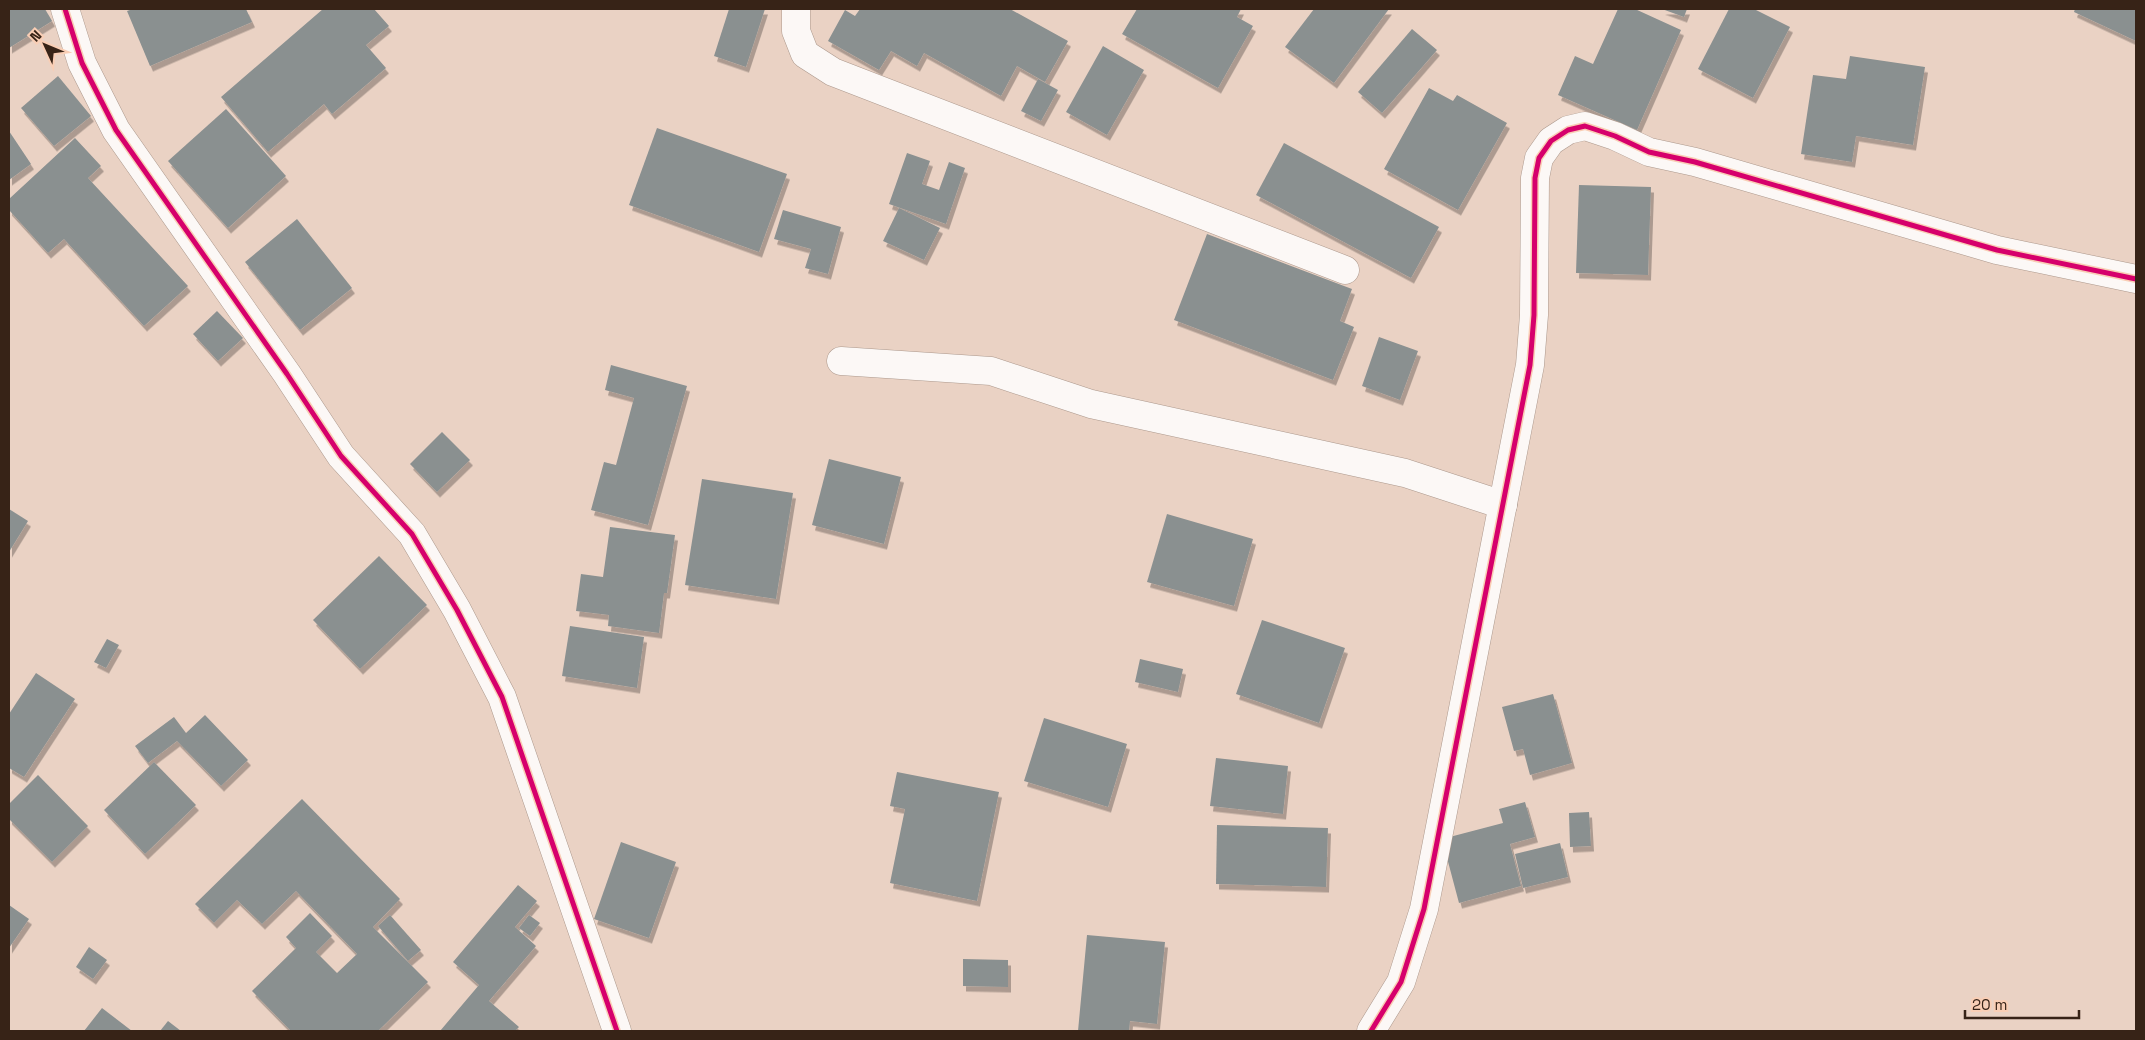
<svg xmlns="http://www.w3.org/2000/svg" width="2145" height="1040" font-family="'Space Grotesk',sans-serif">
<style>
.building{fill:#8a9090;filter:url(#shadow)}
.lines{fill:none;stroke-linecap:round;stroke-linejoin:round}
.minor-casing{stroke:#ac988c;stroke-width:29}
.minor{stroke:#fcf8f6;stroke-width:28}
.cycleway-casing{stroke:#f9ceb5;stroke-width:8}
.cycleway{stroke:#d6006c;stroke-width:5}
</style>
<defs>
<filter id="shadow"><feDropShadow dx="3" dy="5.5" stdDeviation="0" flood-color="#0004"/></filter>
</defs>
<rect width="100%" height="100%" fill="#ead2c4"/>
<g class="building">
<polygon points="9,9 45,9 52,21 9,48"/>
<polygon points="133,9 246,9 252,22 150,66 127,11"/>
<polygon points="323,9 374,9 389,26 366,45 386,68 332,114 324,104 268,152 221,97"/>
<polygon points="729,9 765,9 746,67 714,56"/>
<polygon points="860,9 1010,9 1068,41 1045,82 1017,66 1001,96 924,53 917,66 891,51 879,70 828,41 845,10 855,16"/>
<polygon points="1137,9 1241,9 1237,17 1253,26 1218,88 1122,34"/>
<polygon points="1314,9 1389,9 1334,83 1285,47"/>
<polygon points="1618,9 1635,9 1681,30 1637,130 1558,95 1575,56 1593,64"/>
<polygon points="1662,9 1687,9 1684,17"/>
<polygon points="1729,9 1754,9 1790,27 1753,98 1698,69"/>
<polygon points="2075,9 2136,9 2136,41 2074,12"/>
<polygon points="1412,29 1437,50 1382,113 1358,92"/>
<polygon points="1103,46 1144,70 1107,135 1066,112"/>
<polygon points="1850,56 1925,67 1913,145 1856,136 1852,162 1801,154 1813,75 1846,79"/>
<polygon points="58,76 91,116 54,146 21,108"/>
<polygon points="1038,79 1058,90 1041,121 1021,111"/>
<polygon points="1429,88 1453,101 1457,95 1507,123 1458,210 1384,169"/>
<polygon points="226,109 286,176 228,228 168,161"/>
<polygon points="657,128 787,174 759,252 629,205"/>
<polygon points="9,131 31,164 9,180"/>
<polygon points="75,138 101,166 88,178 188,286 144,326 64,239 48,253 9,210 9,199"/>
<polygon points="1284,143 1439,227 1411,278 1256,195"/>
<polygon points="907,153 930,161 922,184 939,190 949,162 965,168 946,224 889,204"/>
<polygon points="1579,185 1651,187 1648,275 1576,273"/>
<polygon points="899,208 940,228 924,260 883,241"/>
<polygon points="783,210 841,227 828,274 805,268 811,249 774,239"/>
<polygon points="297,219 352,288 300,330 245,262"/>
<polygon points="1207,234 1352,289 1340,321 1354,327 1333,380 1174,320"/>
<polygon points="217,311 243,338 218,361 193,334"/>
<polygon points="1379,337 1418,351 1400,400 1362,386"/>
<polygon points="611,365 687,386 648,525 591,510 604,462 616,465 634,398 605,390"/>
<polygon points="442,432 470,460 437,492 410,464"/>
<polygon points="829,459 901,477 884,544 812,525"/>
<polygon points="702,479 793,493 776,599 685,585"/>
<polygon points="9,509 28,521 9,552"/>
<polygon points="1167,514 1253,539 1234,606 1147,582"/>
<polygon points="610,527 675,535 667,593 664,593 659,633 608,626 609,615 576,611 581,574 603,577"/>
<polygon points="379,556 427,605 360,669 313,620"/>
<polygon points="1262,620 1345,648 1319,723 1236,694"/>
<polygon points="570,626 644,637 637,688 562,676"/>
<polygon points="107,639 119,645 106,668 94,662"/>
<polygon points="1140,659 1183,669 1178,692 1135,682"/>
<polygon points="36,673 75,699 24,777 9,768 9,714"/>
<polygon points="1553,694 1572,763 1530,775 1523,749 1514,751 1502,707"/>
<polygon points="205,715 248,760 221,786 177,741 148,763 135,746 174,717 186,733"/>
<polygon points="1044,718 1127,744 1108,807 1024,781"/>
<polygon points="1216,758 1288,766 1283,814 1210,806"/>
<polygon points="154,762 196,805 145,854 104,810"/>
<polygon points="897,772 999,792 977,901 890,883 905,809 890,806"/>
<polygon points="38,775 88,826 52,862 9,819 9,804"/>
<polygon points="302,799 400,899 373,927 428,982 378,1031 291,1031 252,991 296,948 286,937 310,913 332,936 316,952 337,973 357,954 296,891 262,924 237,900 214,923 195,904"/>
<polygon points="1525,802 1535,837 1510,844 1521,886 1459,903 1442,839 1503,823 1499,809"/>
<polygon points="1589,812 1591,846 1570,847 1569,813"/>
<polygon points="1217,825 1328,828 1326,887 1216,884"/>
<polygon points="621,842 676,862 649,938 594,919"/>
<polygon points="1560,843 1568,877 1523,888 1515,854"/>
<polygon points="518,885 537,901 515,927 536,946 489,1001 519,1027 515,1031 440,1031 479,985 453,962"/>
<polygon points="9,905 29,919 9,948"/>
<polygon points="390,915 421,950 408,961 378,926"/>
<polygon points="529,915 540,923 530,936 519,928"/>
<polygon points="1087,935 1165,942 1157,1024 1130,1021 1129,1031 1078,1031"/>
<polygon points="89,947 107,960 93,979 76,967"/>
<polygon points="963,959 1008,960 1008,987 963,986"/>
<polygon points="102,1008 132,1031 84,1031"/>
<polygon points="168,1021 181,1031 160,1031"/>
</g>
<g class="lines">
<defs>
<g id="minor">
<polyline points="65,9 82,63 116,130 287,374 341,456 412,534 457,610 502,697 617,1031"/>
<polyline points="796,9 796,31 805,54 833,72 1345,270"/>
<polyline points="841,361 991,371 1091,404 1405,473 1503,505"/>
<polyline points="1371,1031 1401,982 1424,909 1530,365 1534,315 1535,178 1539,158 1551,141 1568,130 1585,126 1615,136 1649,152 1695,162 1997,250 2136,279"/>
</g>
</defs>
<use href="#minor" class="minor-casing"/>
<use href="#minor" class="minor"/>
<defs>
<g id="cycleway">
<polyline points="65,9 82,63 116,130 287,374 341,456 412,534 457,610 502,697 617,1031"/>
<polyline points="1371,1031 1401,982 1424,909 1530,365 1534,315 1535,178 1539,158 1551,141 1568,130 1585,126 1615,136 1649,152 1695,162 1997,250 2136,279"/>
</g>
</defs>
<use href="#cycleway" class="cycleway-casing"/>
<use href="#cycleway" class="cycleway"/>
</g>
<rect width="2145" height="1040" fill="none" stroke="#372317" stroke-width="20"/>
<g transform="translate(45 45) rotate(314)" stroke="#f9ceb5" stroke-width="4" paint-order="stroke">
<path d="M0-4L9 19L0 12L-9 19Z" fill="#372317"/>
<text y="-8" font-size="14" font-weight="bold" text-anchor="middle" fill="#372317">N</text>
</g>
<path d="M1965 1010v8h114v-8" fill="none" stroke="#372317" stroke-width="2.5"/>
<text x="1972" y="1010" font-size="15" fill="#372317" stroke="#f9ceb5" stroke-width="4" paint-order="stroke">20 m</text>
</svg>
